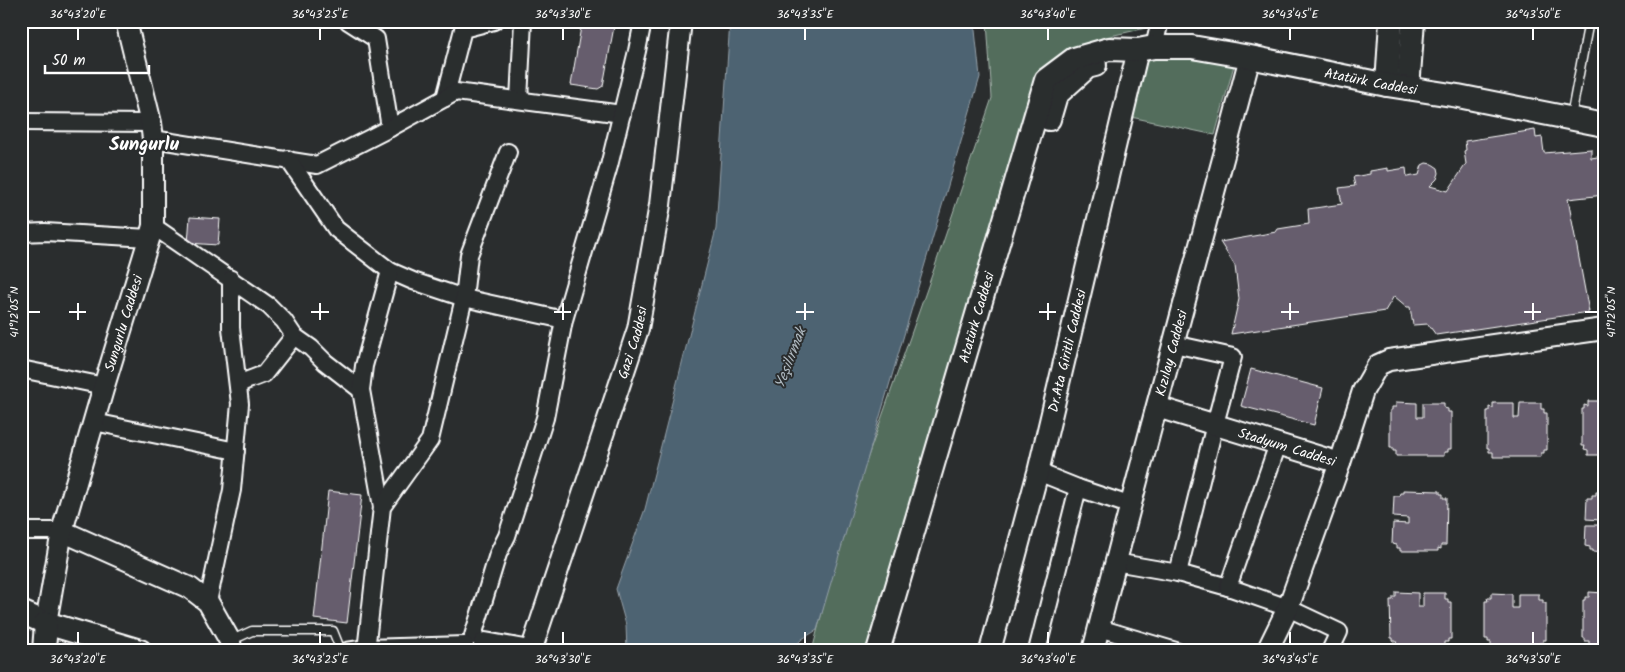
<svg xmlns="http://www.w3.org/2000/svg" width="1625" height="672" font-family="Kalam,sans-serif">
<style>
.green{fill:#526d5c;stroke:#a8b6ae}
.water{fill:#4e6372;stroke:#95a1aa}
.building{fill:#665d6d;stroke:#fff}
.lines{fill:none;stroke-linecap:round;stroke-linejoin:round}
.service-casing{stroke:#fff;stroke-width:11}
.minor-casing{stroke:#fff;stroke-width:20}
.tertiary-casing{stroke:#fff;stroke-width:24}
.secondary-casing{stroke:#fff;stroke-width:26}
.service{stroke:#2a2d2e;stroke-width:8}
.minor{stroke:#2a2d2e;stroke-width:16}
.tertiary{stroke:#2a2d2e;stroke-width:20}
.secondary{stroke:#2a2d2e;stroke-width:22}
.ticks{fill:none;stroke:#fff;stroke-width:2}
.labels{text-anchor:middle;stroke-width:4;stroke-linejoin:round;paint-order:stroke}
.street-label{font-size:14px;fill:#fff;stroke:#2a2d2e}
.water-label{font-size:15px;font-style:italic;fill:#afb9c0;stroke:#2a2d2e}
.district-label{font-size:19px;font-weight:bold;fill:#fff;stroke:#2a2d2e}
.neatline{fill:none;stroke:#fff;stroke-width:2}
.ticks-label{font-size:12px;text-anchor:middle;fill:#fff}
</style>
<rect width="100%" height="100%" fill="#2a2d2e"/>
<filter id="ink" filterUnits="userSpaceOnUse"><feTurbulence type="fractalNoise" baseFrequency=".02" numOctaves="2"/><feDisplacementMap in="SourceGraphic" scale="10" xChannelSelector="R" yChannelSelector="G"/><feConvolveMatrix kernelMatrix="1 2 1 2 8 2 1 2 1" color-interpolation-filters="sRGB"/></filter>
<g filter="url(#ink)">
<g class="green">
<polygon points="987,21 1147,21 1146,28 1101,38 1058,57 958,369 873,651 812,651 846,519 934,269 992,98"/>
<polygon points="1158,55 1234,65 1215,135 1131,117 1148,57"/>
</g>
<polygon class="water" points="730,21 974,21 980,77 817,630 802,639 792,649 777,651 627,651 626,625 616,589 645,509 716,229"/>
<g class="building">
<polygon points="582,21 615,21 603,86 598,89 571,85"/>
<polygon points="1504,21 1565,21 1563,29"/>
<polygon points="1535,130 1536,138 1542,137 1544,153 1591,149 1591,158 1604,156 1604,195 1568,199 1589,312 1436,335 1428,324 1413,325 1410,307 1407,307 1394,296 1385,311 1231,334 1239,299 1235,266 1220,242 1276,232 1278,229 1309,224 1308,209 1342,204 1339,188 1355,186 1353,177 1370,174 1370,171 1388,168 1388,171 1406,168 1407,177 1419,175 1422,165 1426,163 1432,164 1438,168 1439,173 1437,179 1430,186 1448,191 1466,164 1464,151 1466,150 1465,141"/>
<polygon points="190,217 220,219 218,245 188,243"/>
<polygon points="1251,369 1323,388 1314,425 1241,406"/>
<polygon points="1588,401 1604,401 1604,455 1588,455 1588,450 1584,449 1585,446 1582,446 1582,409 1584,409 1584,405 1588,406"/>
<polygon points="1396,402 1417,403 1417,417 1423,417 1423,403 1444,403 1444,408 1448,409 1448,412 1451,412 1451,449 1448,449 1448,452 1444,452 1444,456 1396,456 1396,451 1393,451 1393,448 1390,448 1390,410 1392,410 1392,407 1396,407"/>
<polygon points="1493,403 1514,403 1514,418 1519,418 1520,403 1541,403 1541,409 1544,409 1544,413 1547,413 1547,450 1544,450 1544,453 1541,453 1541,457 1493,457 1493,452 1489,452 1489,448 1487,448 1487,411 1489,411 1489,407 1493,408"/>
<polygon points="1403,490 1440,491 1440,494 1443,494 1443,498 1447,498 1446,545 1441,545 1441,549 1438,548 1438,551 1400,551 1400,548 1397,548 1397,545 1392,544 1393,523 1408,524 1408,518 1393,517 1394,496 1399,496 1400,493 1403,493"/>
<polygon points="328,491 362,495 347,623 314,619"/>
<polygon points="1596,492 1604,492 1604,553 1593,552 1593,550 1590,550 1590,547 1585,546 1586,525 1601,525 1601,520 1586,519 1587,498 1592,498 1592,495 1596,495"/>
<polygon points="1396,592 1418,593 1418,607 1423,607 1423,593 1445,593 1445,599 1448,599 1448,602 1451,602 1451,639 1448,639 1448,642 1444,642 1444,646 1397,646 1396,641 1393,641 1393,638 1391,638 1390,600 1393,600 1393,597 1396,597"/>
<polygon points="1589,592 1604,593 1604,646 1589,646 1589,641 1585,641 1585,638 1583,638 1583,600 1585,600 1585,597 1589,597"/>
<polygon points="1491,593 1512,594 1512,608 1518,608 1518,594 1539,594 1539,600 1543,600 1543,603 1546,603 1546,640 1543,640 1543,643 1539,643 1539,647 1491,647 1491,642 1488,642 1488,639 1485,639 1485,601 1488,601 1487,598 1491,598"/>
</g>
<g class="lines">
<defs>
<g id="service">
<polyline points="1571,117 1589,21"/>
<polyline points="232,640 252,631 333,631 341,651"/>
</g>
<g id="minor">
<polyline points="348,21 376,39 390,128"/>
<polyline points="1154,47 1160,21"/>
<polyline points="445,98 463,29 494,21"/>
<polyline points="519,100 523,21"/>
<polyline points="21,122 151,123"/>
<polyline points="153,139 317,165 390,128 456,92 622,114"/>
<polyline points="288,159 336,229 390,271 413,281 464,298 564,320"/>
<polyline points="153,226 269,306 284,321 294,336 311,348 325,362 361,390"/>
<polyline points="21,233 45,232 149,238"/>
<polyline points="1174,344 1233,357 1215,424 1178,573"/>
<polyline points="21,369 104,386"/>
<polyline points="238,384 264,374 294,336"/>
<polyline points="94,422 236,451"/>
<polyline points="1038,472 1078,488 1129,505"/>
<polyline points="382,507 361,390 364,366 390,271"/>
<polyline points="21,531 62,531"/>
<polyline points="1115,562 1178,573 1228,587 1288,608 1339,632 1330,651"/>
<polyline points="1228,587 1278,444"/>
<polyline points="208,602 232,490 240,404 231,328 231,279"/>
<polyline points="1099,628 1176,651"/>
<polyline points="473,636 498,554 507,536 545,418 564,320 609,166 637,51 643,21"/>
<polyline points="347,651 366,648 465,645"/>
<polyline points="366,651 382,507 430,440 464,298 469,255 508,152"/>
<polyline points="1037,651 1078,488"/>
</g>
<g id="tertiary">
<path id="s1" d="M1157,407L1340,463L1288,608L1267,651"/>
<polyline points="1340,463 1363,391 1378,365 1389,360 1604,329"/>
<polyline points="62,531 190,588 208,602 230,641 231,651"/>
<path id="s2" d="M46,623L62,531L104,386L153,226V139L151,123L126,21"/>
<path id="s3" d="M531,651L638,329L660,205L681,21"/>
<path id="s4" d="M990,651L1038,472L1138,50"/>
<path id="s5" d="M1093,651C1143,452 1198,255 1250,57"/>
</g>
<g id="secondary">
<polyline points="1387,85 1391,21"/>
<polyline points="1408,88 1413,21"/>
<polyline points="1049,119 1056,95 1087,67 1095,65"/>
<polyline points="21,612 46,623 140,651"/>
<polyline points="485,644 524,651"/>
<polyline points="44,651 46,623"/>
<path id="s6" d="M878,651L1046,80L1074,59L1109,49L1138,50L1154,47H1192L1250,57L1387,85L1458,96L1604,125"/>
</g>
</defs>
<use href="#service" class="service-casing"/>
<use href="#minor" class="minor-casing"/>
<use href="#tertiary" class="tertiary-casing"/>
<use href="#secondary" class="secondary-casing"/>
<use href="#service" class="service"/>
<use href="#minor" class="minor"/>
<use href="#tertiary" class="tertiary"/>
<use href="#secondary" class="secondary"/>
</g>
</g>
<path class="ticks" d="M78,28V40M320,28V40M563,28V40M805,28V40M1048,28V40M1290,28V40M1533,28V40M78,303V320M320,303V320M563,303V320M805,303V320M1048,303V320M1290,303V320M1533,303V320M28,312H40M69,312H86M311,312H329M554,312H571M796,312H814M1039,312H1056M1281,312H1299M1524,312H1541M1585,312H1598M78,632V644M320,632V644M563,632V644M805,632V644M1048,632V644M1290,632V644M1533,632V644"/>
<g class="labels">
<g class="street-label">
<text dy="5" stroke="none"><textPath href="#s6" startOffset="932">Atatürk Caddesi</textPath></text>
<text dy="5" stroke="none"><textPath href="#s6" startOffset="348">Atatürk Caddesi</textPath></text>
<text dy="5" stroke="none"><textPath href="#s2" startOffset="310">Sungurlu Caddesi</textPath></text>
<text dy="5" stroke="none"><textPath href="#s3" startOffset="325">Gazi Caddesi</textPath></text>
<text dy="5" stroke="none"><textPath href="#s4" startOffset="310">Dr.Ata Giritli Caddesi</textPath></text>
<text dy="5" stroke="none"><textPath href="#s5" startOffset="308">Kızılay Caddesi</textPath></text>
<text dy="5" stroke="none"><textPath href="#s1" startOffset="136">Stadyum Caddesi</textPath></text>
</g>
<g class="water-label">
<text transform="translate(790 358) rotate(-69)" y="5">Yeşilırmak</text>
</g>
<g class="district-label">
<text x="144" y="150">Sungurlu</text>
</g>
</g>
<rect width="1625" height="672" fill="none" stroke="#2a2d2e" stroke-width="55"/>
<path d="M45 65v8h104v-8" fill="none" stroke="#ffffff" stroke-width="2.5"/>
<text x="52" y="65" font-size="15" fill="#ffffff" stroke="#2a2d2e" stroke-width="4" paint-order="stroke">50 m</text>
<rect x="28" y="28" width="1570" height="616" class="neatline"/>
<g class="ticks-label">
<text x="78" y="18">36°43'20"E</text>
<text x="320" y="18">36°43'25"E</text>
<text x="563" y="18">36°43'30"E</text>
<text x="805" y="18">36°43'35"E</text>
<text x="1048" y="18">36°43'40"E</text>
<text x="1290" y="18">36°43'45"E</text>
<text x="1533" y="18">36°43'50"E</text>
<text transform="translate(14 312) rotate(-90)" y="4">41°12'05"N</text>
<text transform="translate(1611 312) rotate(-90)" y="4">41°12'05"N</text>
<text x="78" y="663">36°43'20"E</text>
<text x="320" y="663">36°43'25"E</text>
<text x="563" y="663">36°43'30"E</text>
<text x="805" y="663">36°43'35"E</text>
<text x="1048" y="663">36°43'40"E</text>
<text x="1290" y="663">36°43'45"E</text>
<text x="1533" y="663">36°43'50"E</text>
</g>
</svg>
